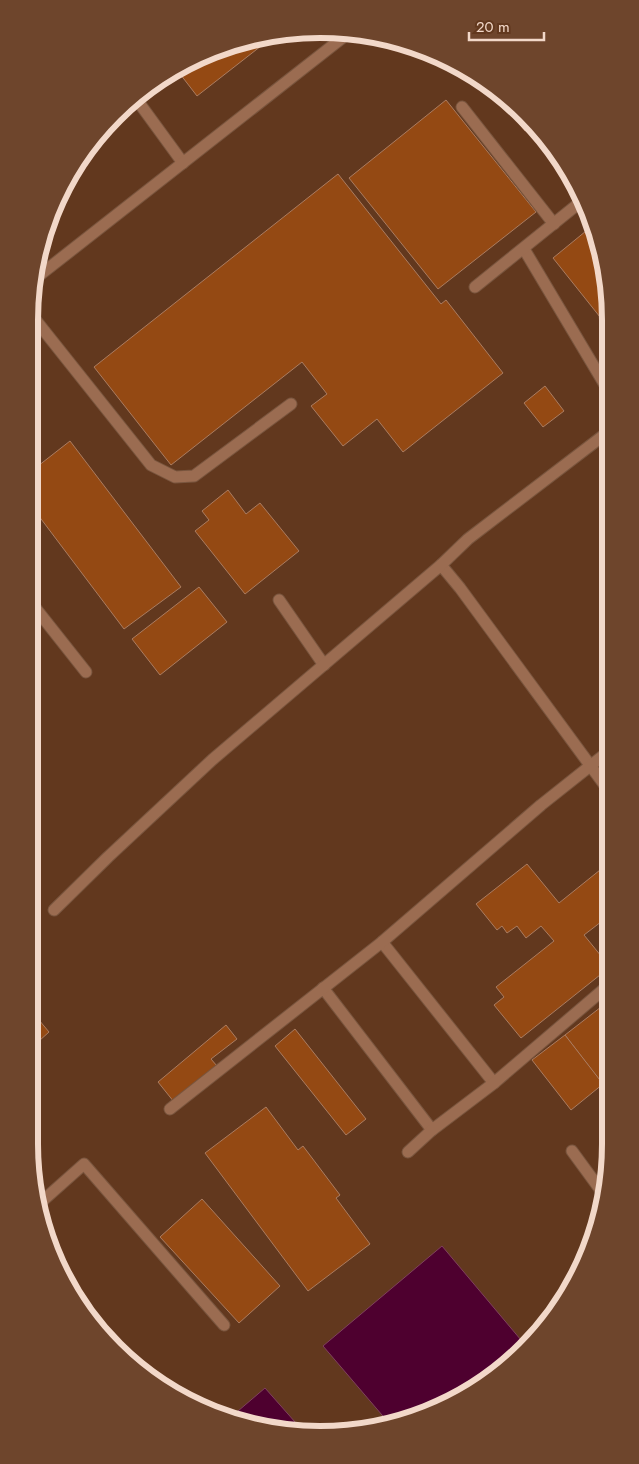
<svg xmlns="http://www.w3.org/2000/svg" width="639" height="1464" font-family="Jost,sans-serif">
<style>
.water{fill:#4e002f;stroke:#7f415d}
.building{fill:#944913;stroke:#ab7c60}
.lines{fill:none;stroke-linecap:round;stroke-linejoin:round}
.service-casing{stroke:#79553e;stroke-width:13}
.service{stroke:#9b6c51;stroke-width:11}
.rim{fill:none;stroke:#f2d8c9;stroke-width:6}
</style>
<rect width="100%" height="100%" fill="#62381e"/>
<g class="water">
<polygon points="442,1246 526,1346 465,1396 388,1422 323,1346"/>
<polygon points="265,1388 303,1431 263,1430 231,1417"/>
</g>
<g class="building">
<polygon points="269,38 270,39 197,96 177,70 191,59"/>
<polygon points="501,93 533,125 525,131 498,96"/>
<polygon points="446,100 536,212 438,289 349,178"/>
<polygon points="338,174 441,304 446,300 503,373 403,452 377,419 343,446 311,406 327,394 302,362 171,465 94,367"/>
<polygon points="586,231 599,248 608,281 608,310 600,317 553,258"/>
<polygon points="545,386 564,411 543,427 524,403"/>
<polygon points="70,441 181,587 124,629 29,503 29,473"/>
<polygon points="228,490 246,514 260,503 299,551 245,594 195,531 209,520 202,511"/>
<polygon points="199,587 227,622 160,675 132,639"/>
<polygon points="527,864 559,903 600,870 609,881 610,915 584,935 610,967 521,1038 494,1005 504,997 496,987 554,941 541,926 526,938 517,926 507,933 502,926 497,930 476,904"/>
<polygon points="610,1000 610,1075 601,1082 565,1035"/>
<polygon points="29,1008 49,1032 29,1050"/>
<polygon points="226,1025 237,1039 211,1059 217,1066 174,1102 158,1082"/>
<polygon points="295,1029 366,1119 346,1135 275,1046"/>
<polygon points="565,1035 603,1084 571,1110 532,1060"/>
<polygon points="266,1107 298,1150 303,1146 340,1195 336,1198 370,1244 308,1291 205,1153"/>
<polygon points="202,1199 280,1286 239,1323 160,1237"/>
</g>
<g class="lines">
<defs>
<g id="service">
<polyline points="137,100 183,163"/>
<polyline points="462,107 554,224"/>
<polyline points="524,249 608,390"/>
<polyline points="36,278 346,35"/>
<polyline points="475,287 583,200"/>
<polyline points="30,313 151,465 175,477 194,476 291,404"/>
<polyline points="441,565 460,588 609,791"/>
<polyline points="29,600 86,672"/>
<polyline points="279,600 324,665"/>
<polyline points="54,910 108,857 212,760 441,565 468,539 608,432"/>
<polyline points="382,942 494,1083"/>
<polyline points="323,988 432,1130"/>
<polyline points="170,1109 382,942 541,805 609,751"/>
<polyline points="572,1151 602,1192"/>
<polyline points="408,1152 432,1130 494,1083 610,984"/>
<polyline points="39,1204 84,1164 224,1325"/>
</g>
</defs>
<use href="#service" class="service-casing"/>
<use href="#service" class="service"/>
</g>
<path d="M0 0H639V1464H0ZM320 38H320A282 282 0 0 1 602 320V1144A282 282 0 0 1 320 1426H320A282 282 0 0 1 38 1144V320A282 282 0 0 1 320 38Z" fill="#6e452c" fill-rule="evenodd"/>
<path class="rim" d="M320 38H320A282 282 0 0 1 602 320V1144A282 282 0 0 1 320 1426H320A282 282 0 0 1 38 1144V320A282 282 0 0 1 320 38Z"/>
<path d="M469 32v8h75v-8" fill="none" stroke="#f2d8c9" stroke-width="2.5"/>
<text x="476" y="32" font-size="15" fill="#f2d8c9" stroke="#62381e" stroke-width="4" paint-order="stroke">20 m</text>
</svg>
